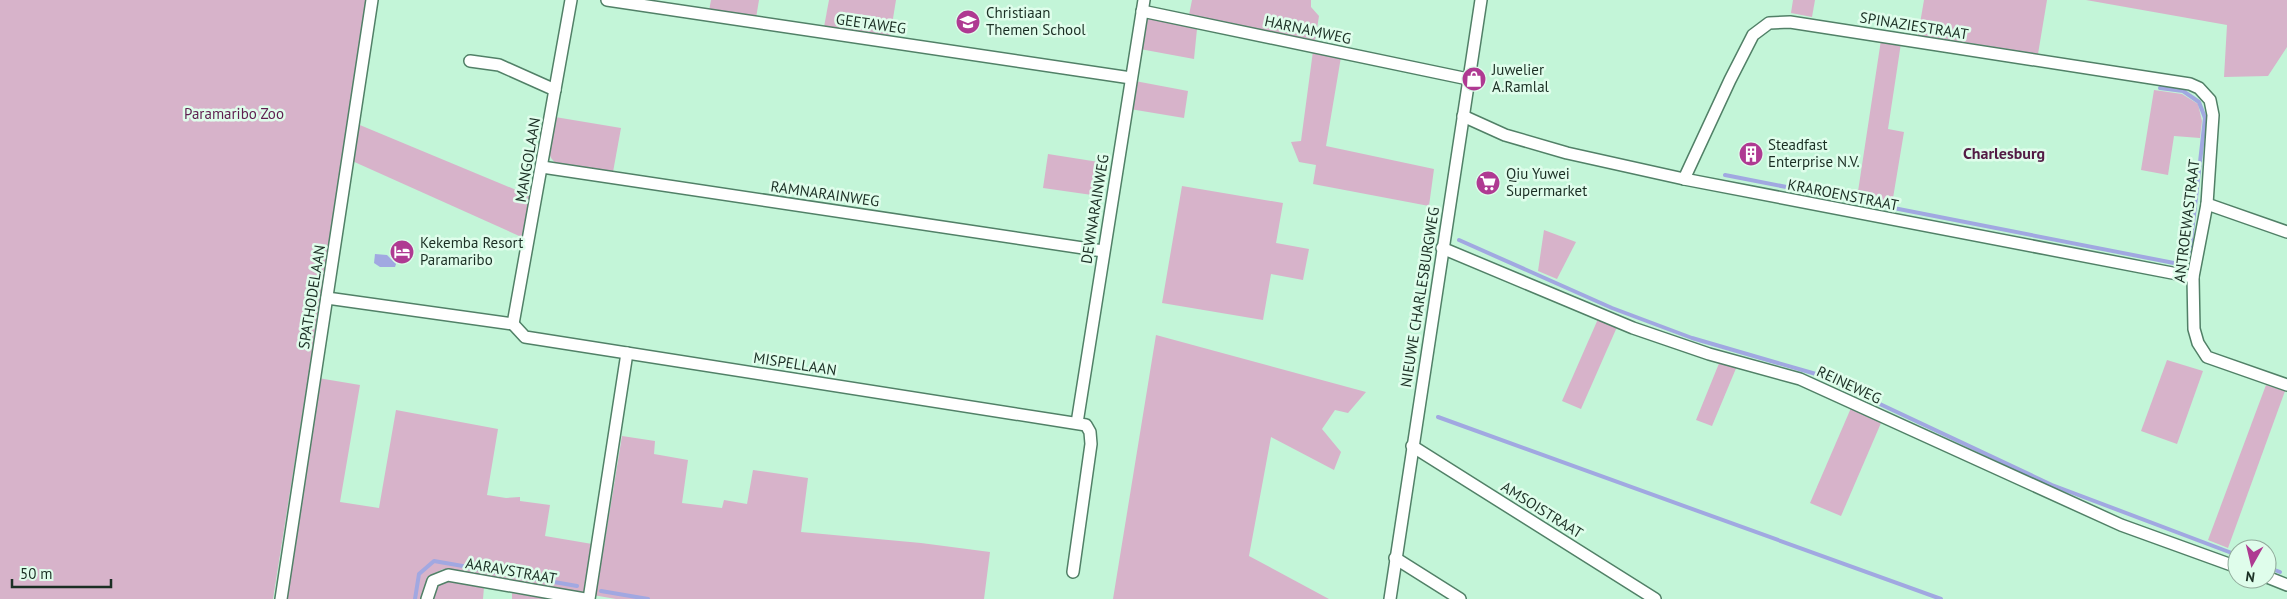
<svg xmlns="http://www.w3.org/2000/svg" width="2287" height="599" font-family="'PT Sans',sans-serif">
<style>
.green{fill:#d7b3ca}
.water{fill:#a1a8e1}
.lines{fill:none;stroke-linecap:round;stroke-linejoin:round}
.stream{stroke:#a1a8e1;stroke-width:4}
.minor-casing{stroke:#518067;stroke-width:14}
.minor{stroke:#fff;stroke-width:11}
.labels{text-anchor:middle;stroke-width:5;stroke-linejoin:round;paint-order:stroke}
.poi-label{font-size:15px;fill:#1b2f24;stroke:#dffdeb;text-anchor:start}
.street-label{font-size:15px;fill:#1b2f24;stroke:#dffdeb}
.park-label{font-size:15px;fill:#5f1e4f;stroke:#dffdeb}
.neighbourhood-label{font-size:16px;font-weight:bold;fill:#531b45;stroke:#dffdeb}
</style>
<rect width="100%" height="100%" fill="#c3f5d8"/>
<g class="green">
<polygon points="0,0 368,0 273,599 0,599"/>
<polygon points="711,0 759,0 756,18 709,11"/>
<polygon points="829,0 896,0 890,37 824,27"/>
<polygon points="1192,0 1311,0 1311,7 1319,16 1315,41 1189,15"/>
<polygon points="1793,0 1815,0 1812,17 1791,13"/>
<polygon points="1924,0 2047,0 2038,54 1918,35"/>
<polygon points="2086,0 2287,0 2287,47 2268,76 2224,77 2227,25"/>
<polygon points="1151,18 1158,18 1197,29 1194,59 1140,49 1146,20"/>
<polygon points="1881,40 1901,43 1888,129 1904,132 1892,204 1857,198"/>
<polygon points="1313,51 1341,57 1326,146 1434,169 1429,206 1313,184 1316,165 1299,162 1291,142 1301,141"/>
<polygon points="1135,81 1188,91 1184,118 1130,109"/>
<polygon points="2154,90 2182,94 2198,104 2202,121 2200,138 2174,136 2168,175 2141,170"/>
<polygon points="555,117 621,128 613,172 558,166 551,158 549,153"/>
<polygon points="355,123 533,197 526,239 350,160"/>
<polygon points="1048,154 1105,163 1099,196 1043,188"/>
<polygon points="1182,186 1283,203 1276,243 1309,249 1303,280 1271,274 1263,320 1162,303"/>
<polygon points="1544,230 1576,242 1557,279 1538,271"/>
<polygon points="1598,319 1617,327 1581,409 1562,401"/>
<polygon points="1156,335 1366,392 1348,413 1335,410 1322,429 1341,452 1334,470 1271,437 1249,556 1329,599 1113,599"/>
<polygon points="2167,360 2203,371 2177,444 2141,431"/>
<polygon points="1720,361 1737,366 1712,426 1696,420"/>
<polygon points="318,378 360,385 340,502 379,508 396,410 498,429 487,495 506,498 520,497 520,501 550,505 545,536 604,546 622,436 655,441 654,454 688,460 682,503 722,508 724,500 747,504 753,470 808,478 801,532 921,543 990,552 984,599 616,599 443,569 427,577 422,599 285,599"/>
<polygon points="2266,385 2285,391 2228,548 2208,540"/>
<polygon points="1851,408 1881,423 1841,516 1810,503"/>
<path d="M448,581L484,587L483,599H434C436,589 437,583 448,581Z"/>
<polygon points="512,593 547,599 512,599"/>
</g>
<polygon class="water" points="375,254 387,255 396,264 395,267 380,267 374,263"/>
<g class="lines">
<g class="stream">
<polyline points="1725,175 2179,264 2186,259 2190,250 2205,118 2199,102 2183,91 2160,88"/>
<polyline points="1459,240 1612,308 1692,338 1816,374 2052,485 2237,555"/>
<polyline points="1438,417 1941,599"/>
<polyline points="2267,567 2280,572"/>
<polyline points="601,591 648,599"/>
<polyline points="415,599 419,574 434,561 577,586"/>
</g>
<defs>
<g id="minor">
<polyline points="607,0 1131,78"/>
<polyline points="1142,11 1468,79"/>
<polyline points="470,61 499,65 555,90"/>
<polyline points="1463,116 1505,135 1567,153 1684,179 2193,277"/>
<polyline points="542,167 1103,251"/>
<polyline points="1684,179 1730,80 1753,35 1769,23 1790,22 2190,84 2199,88 2210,100 2213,115 2207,204 2193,277 2194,329 2198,343 2207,357 2287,385"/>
<polyline points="2207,204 2287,232"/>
<polyline points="1442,248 1633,328 1709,354 1800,379 2121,525 2237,567"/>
<polyline points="327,298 513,324"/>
<polyline points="513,324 525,337 1086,425 1090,432 1091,444 1073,572"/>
<polyline points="513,324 571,0"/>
<polyline points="1077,423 1144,0"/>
<polyline points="1412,446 1655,599"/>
<polyline points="1395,558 1460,599"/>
<polyline points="2267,577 2287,585"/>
<polyline points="281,599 372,0"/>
<polyline points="427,599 433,581 448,575 585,599"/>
<polyline points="589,599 627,353"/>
<polyline points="1390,599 1481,0"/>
</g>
</defs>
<use href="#minor" class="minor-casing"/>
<use href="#minor" class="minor"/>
</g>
<defs>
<symbol id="school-disc" viewBox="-11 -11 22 22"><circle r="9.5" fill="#af3a92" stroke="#dffdeb"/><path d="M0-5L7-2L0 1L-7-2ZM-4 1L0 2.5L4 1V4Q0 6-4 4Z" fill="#fff"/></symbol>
<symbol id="shop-disc" viewBox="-11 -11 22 22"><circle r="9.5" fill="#af3a92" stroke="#dffdeb"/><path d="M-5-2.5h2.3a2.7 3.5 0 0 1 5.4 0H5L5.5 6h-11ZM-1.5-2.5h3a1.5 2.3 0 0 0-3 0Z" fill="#fff"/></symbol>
<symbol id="building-disc" viewBox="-11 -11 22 22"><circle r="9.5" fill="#af3a92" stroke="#dffdeb"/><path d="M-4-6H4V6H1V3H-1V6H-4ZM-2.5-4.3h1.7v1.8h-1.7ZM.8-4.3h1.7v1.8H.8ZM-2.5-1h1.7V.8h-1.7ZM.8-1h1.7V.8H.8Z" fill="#fff"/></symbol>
<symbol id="supermarket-disc" viewBox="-11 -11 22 22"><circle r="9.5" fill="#af3a92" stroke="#dffdeb"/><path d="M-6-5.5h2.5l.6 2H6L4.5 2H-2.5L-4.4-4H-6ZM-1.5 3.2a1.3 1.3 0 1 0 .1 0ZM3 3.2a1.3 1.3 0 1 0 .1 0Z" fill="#fff"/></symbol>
<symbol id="hotel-disc" viewBox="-11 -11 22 22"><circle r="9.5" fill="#af3a92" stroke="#dffdeb"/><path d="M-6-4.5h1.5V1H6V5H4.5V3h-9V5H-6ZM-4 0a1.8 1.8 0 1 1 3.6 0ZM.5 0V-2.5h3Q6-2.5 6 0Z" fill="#fff"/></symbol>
</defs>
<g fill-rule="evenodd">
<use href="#school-disc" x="954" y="8" width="28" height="28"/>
<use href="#shop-disc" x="1460" y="65" width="28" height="28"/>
<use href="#building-disc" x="1737" y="140" width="28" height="28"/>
<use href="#supermarket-disc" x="1474" y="169" width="28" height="28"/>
<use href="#hotel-disc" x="388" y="238" width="28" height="28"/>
</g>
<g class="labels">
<g class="poi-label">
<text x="986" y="18">Christiaan<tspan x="986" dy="17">Themen School</tspan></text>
<text x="1492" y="75">Juwelier<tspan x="1492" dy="17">A.Ramlal</tspan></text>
<text x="1768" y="150">Steadfast<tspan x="1768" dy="17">Enterprise N.V.</tspan></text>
<text x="1506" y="179">Qiu Yuwei<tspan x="1506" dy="17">Supermarket</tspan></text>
<text x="420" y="248">Kekemba Resort<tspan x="420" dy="17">Paramaribo</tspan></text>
</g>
<g class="street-label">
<text transform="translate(871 24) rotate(8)" y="5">GEETAWEG</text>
<text transform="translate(1914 26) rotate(9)" y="5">SPINAZIESTRAAT</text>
<text transform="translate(1308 30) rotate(12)" y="5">HARNAMWEG</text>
<text transform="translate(528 160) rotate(-80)" y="5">MANGOLAAN</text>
<text transform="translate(825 194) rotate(8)" y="5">RAMNARAINWEG</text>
<text transform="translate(1843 195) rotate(11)" y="5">KRAROENSTRAAT</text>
<text transform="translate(1095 209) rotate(-81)" y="5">DEWNARAINWEG</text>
<text transform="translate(2187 221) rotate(-83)" y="5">ANTROEWASTRAAT</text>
<text transform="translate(312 297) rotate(-81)" y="5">SPATHODELAAN</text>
<text transform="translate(1420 297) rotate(-81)" y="5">NIEUWE CHARLESBURGWEG</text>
<text transform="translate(795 364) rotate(9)" y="5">MISPELLAAN</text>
<text transform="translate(1849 385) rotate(25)" y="5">REINEWEG</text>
<text transform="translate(1542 510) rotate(32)" y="5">AMSOISTRAAT</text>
<text transform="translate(511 571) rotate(10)" y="5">AARAVSTRAAT</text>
</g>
<g class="park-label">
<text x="234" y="119">Paramaribo Zoo</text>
</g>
<g class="neighbourhood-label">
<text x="2004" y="159">Charlesburg</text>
</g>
</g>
<g transform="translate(2252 564) rotate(188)"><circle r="24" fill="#dffdeb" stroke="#91ab9b"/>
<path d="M0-4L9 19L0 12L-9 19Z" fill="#af3a92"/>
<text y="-8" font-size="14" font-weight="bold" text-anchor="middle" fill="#1b2f24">N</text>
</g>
<path d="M12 579v8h99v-8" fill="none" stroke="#1b2f24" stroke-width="2.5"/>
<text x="20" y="579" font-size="15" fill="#1b2f24" stroke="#dffdeb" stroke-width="4" paint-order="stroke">50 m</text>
</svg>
